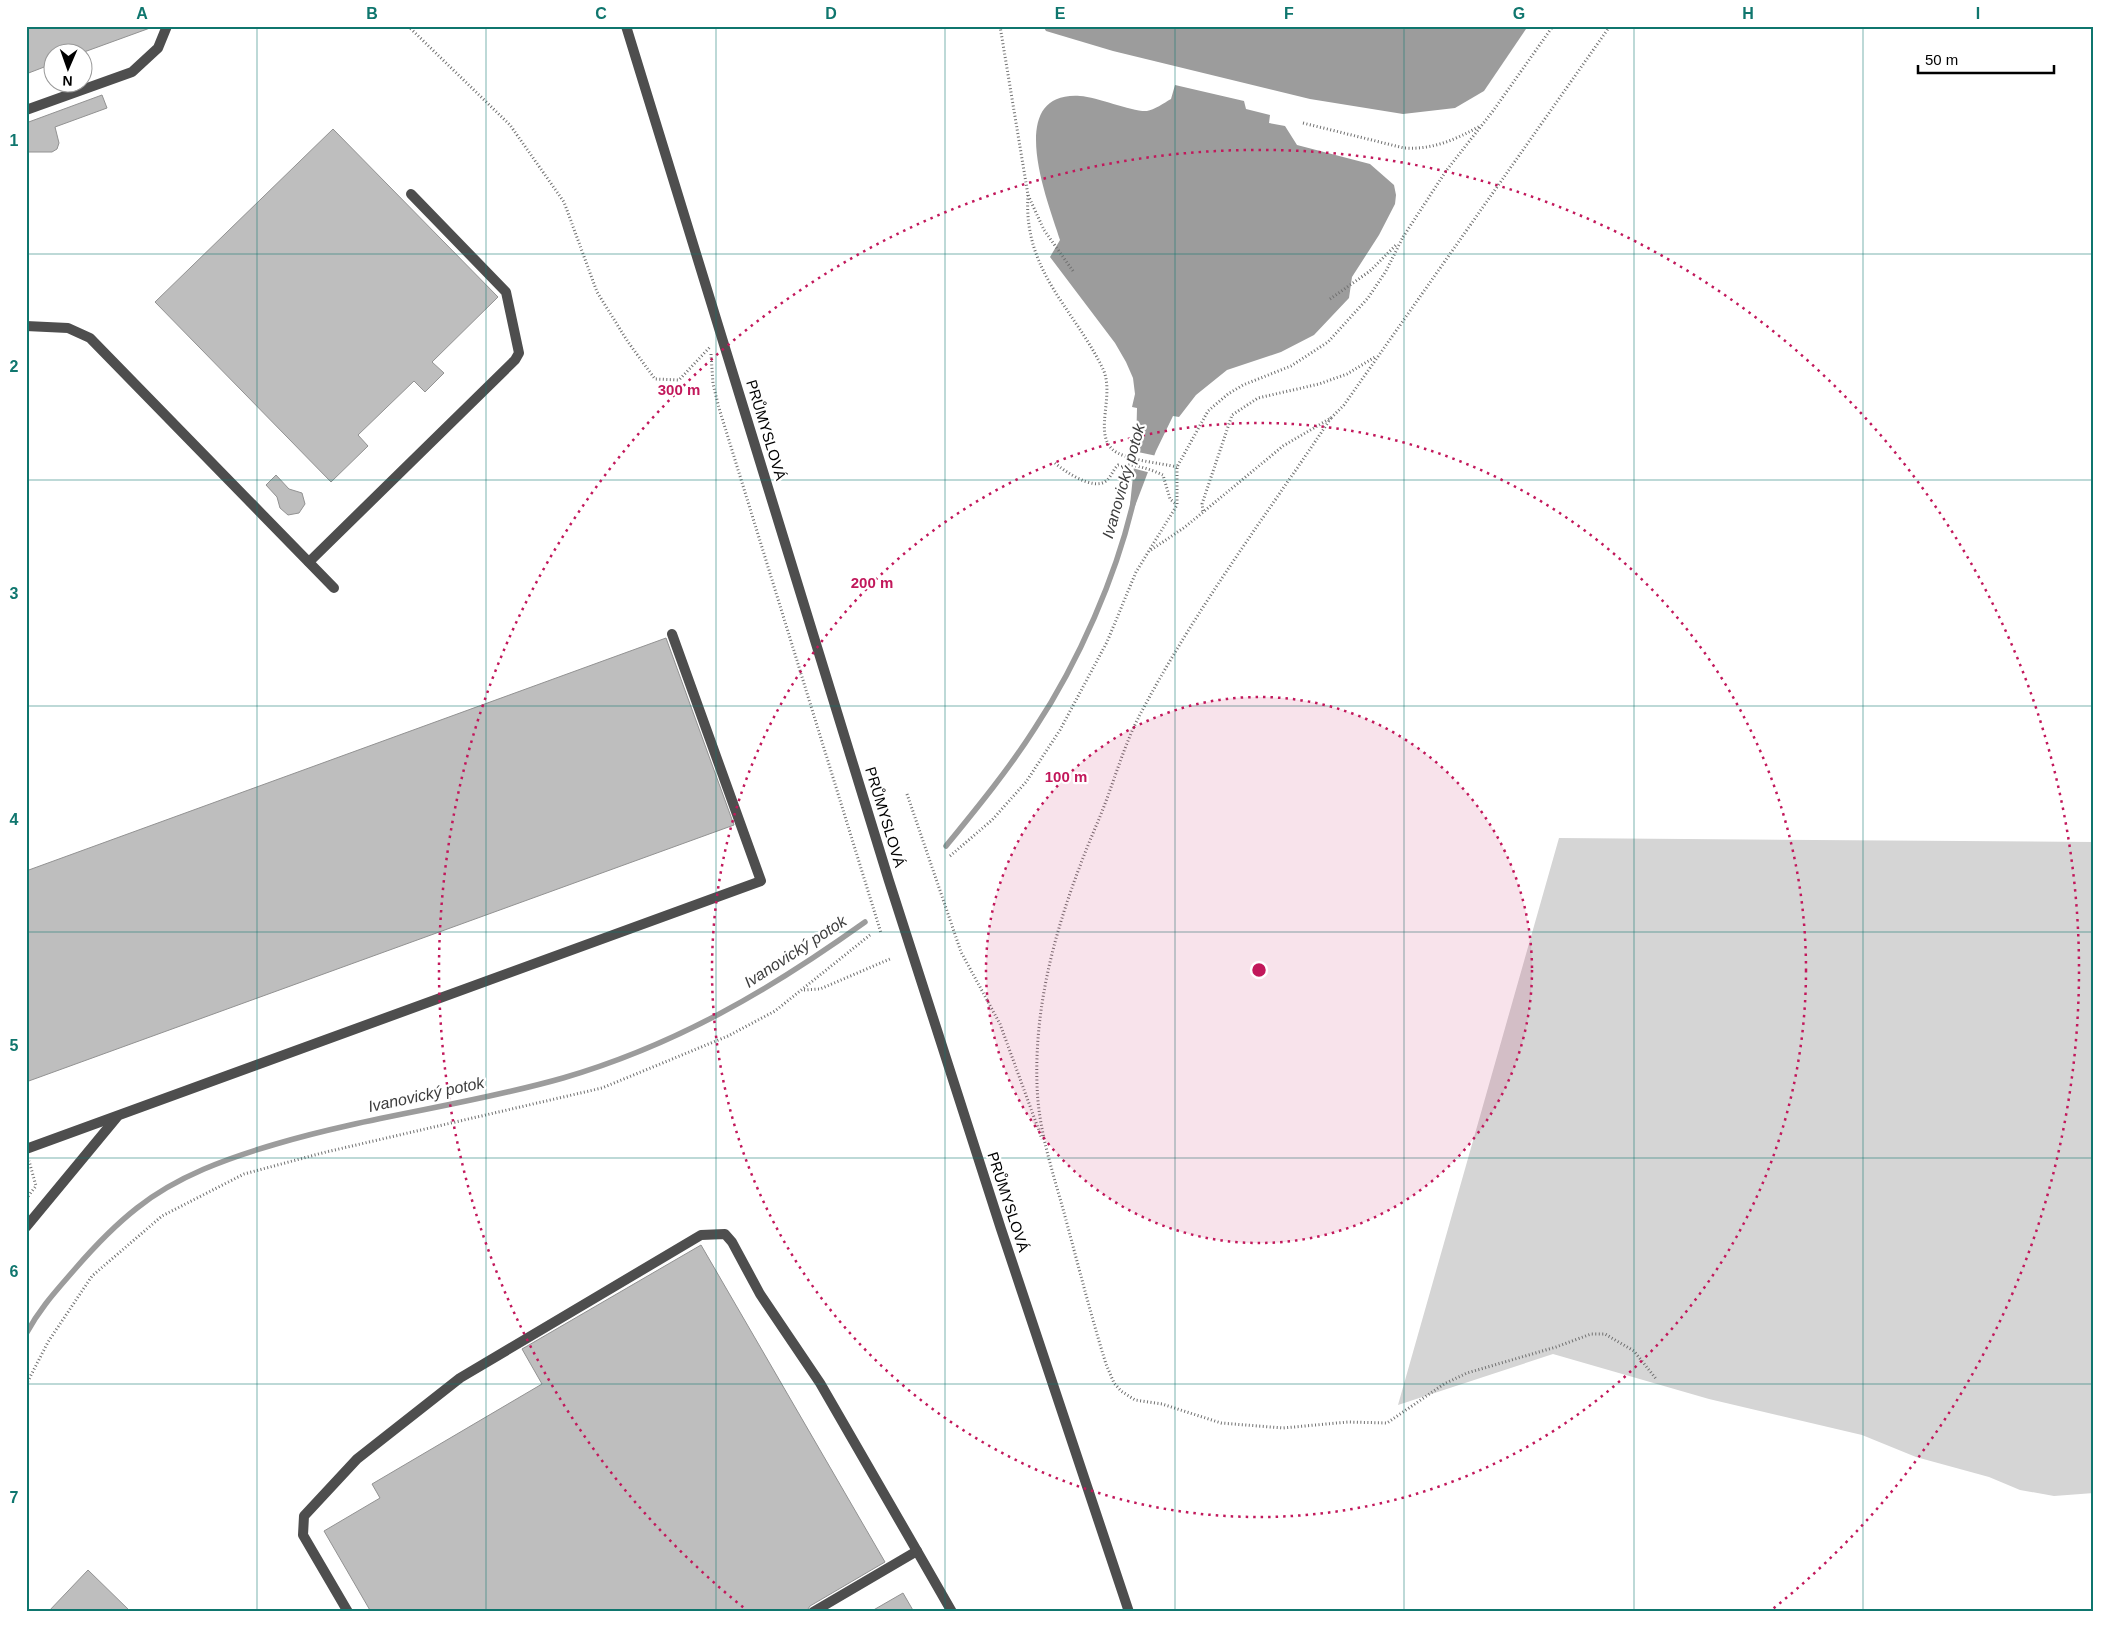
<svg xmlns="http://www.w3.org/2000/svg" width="2120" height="1638" font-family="Helvetica,sans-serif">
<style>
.green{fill:#d5d5d5}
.water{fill:#9c9c9c}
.pier{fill:#fff}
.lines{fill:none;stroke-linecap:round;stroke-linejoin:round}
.stream{stroke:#9c9c9c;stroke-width:5.5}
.building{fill:#bebebe;stroke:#929292}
.path{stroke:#707070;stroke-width:3;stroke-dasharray:1 2.5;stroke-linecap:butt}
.lane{stroke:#4e4e4e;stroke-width:10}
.street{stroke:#4e4e4e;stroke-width:10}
.grid{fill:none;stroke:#0f766e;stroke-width:1;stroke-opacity:0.55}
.ring{fill:none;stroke:#c2185b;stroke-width:2.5;stroke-dasharray:2.5 5}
.labels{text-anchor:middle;stroke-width:4.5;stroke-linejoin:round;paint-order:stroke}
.street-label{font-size:15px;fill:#000;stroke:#fff}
.water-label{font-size:16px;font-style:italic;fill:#3d3d3d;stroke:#fff}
.centre{fill:#c2185b;stroke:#fff;stroke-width:2.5}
.ring-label{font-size:15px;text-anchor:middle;font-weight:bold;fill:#c2185b;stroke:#fff;stroke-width:4.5;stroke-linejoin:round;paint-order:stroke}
.neatline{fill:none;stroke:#0f766e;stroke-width:2}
.grid-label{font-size:16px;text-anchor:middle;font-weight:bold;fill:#0f766e}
</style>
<rect width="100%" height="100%" fill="#fff"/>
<polygon class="green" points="1559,838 2094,842 2094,1493 2054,1496 2020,1490 1989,1477 1916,1457 1862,1435 1709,1399 1553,1354 1398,1405"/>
<g class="water">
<polygon points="1043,26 1528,26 1484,91 1455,108 1403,114 1310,99 1113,51 1046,31"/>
<path d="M1175,85L1244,101L1246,109L1270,115L1269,123L1285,126L1297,145L1370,164L1394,185L1396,195L1395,204L1379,235L1352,277L1349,298L1314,335L1281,352L1227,370L1196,395L1179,417L1173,416L1156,451L1135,506L1130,505L1136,447L1137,408L1132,407L1135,394L1133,378L1126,362L1115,343L1050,257L1060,240C1048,202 1003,91 1080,96C1098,97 1132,112 1147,111C1154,110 1164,103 1171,99Z"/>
</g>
<polygon class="pier" points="1133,451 1157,456 1151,473 1132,468"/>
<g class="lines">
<g class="stream">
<path d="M946,846C977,808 1009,769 1035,728C1078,663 1117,575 1134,499"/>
<path d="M26,1334C40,1308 56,1291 75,1269C94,1247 114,1226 137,1208C177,1176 228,1158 276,1144C370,1116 469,1105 563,1078C676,1045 770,990 865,922"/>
</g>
</g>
<g class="building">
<polygon points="26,26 150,26 150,28 84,52 52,52 52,64 26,74"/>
<polygon points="102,95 107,108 55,127 59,143 57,149 52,152 26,152 26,123"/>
<polygon points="333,129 498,297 432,362 444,373 425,392 414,381 358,435 368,446 331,482 155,302"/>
<polygon points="276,475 289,489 302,493 305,504 299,513 288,515 280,508 277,497 266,485"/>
<polygon points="666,638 734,825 26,1082 26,871"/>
<polygon points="701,1245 885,1562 810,1606 806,1612 371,1612 324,1531 380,1498 372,1484 542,1384 522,1349"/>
<polygon points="88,1570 131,1612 48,1612"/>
<polygon points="903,1593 914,1612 870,1612"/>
</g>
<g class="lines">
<g class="path">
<polyline points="408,26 510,125 564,202 597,292 628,342 655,379 679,380 710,347"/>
<polyline points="1000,26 1028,195 1044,230 1073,271"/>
<path d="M1303,123L1404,148C1432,150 1455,140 1480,126"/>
<path d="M1028,195C1023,271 1073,307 1103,369C1115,395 1094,431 1112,449C1123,460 1161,463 1177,467"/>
<polyline points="1403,237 1446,171 1493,111 1553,26"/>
<polyline points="1330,299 1370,271 1397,244"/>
<polyline points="711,354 713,384 719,408 881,933"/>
<path d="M1331,418C1267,514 1197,607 1143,709C1124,743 1114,783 1099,819C1063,903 1034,992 1037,1084C1038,1131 1054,1175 1066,1220C1079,1268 1091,1316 1106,1364L1114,1383L1121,1391L1135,1400L1162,1404L1221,1423L1283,1428L1348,1422L1387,1423L1444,1384L1467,1373L1556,1347L1591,1334H1605L1634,1351L1657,1380"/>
<path d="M1055,463C1064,471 1093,491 1106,481C1111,477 1113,470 1118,465C1132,463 1150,469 1163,475L1170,499L1176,504"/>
<polyline points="1203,511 1202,504 1232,415 1258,398 1319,384 1347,374 1375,357"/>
<polyline points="1151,550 1185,527 1283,446 1331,418 1344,405 1610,26"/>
<polyline points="907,794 961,952 1000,1024 1042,1139"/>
<polyline points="950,856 992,820 1026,782 1060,730 1107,642 1136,572 1177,505 1177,467 1208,411 1228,394 1243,385 1291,366 1328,342 1368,298 1386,271 1403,237"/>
<polyline points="804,990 820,989 890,959"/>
<polyline points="26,1199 36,1186 29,1161"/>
<polyline points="26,1385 48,1342 92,1276 162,1216 244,1174 326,1152 602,1088 728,1036 775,1011 870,935"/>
</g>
<g class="lane">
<polyline points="26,110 132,72 158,48 167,26"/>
<polyline points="26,326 68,328 90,338 334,588"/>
<polyline points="309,562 515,360 519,353 506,292 411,194"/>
<polyline points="26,1149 761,881 672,634"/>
<polyline points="26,1227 117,1117"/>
<polyline points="348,1612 303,1535 304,1516 357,1459 460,1378 701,1235 725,1234 732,1242 760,1294 820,1383 917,1551"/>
<polyline points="813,1612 917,1551 952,1612"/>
</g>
<polyline class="street" points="626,26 889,881 1001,1229 1129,1612"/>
</g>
<path class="grid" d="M257,26V1612M486,26V1612M716,26V1612M945,26V1612M1175,26V1612M1404,26V1612M1634,26V1612M1863,26V1612M26,254H2094M26,480H2094M26,706H2094M26,932H2094M26,1158H2094M26,1384H2094"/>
<circle cx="1259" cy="970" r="273" fill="#c2185b" fill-opacity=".12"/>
<g class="ring">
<circle cx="1259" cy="970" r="273"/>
<circle cx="1259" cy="970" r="547"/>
<path d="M749 1612A820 820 0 1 1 1769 1612"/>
</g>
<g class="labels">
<g class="street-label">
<text transform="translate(766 430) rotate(73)" y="5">PRŮMYSLOVÁ</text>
<text transform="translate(885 817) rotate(73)" y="5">PRŮMYSLOVÁ</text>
<text transform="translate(1008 1202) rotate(72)" y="5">PRŮMYSLOVÁ</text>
</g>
<g class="water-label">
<text transform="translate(1123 481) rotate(-74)" y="6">Ivanovický potok</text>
<text transform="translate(795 951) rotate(-33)" y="6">Ivanovický potok</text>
<text transform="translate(426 1094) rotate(-12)" y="6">Ivanovický potok</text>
</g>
</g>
<circle cx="1259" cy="970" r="8" class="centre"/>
<g class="ring-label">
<text x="679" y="395">300 m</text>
<text x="872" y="588">200 m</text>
<text x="1066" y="782">100 m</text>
</g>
<rect width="2120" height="1638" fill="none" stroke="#ffffff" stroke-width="55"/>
<g transform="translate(68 68) rotate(182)"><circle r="24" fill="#ffffff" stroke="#999999"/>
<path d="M0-4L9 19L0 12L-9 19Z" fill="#000000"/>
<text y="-8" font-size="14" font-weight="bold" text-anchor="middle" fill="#000000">N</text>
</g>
<path d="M1918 65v8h136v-8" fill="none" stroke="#000000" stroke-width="2.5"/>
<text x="1925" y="65" font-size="15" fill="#000000" stroke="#ffffff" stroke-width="4" paint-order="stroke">50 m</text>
<rect x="28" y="28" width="2064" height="1582" class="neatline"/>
<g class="grid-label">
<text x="142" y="19">A</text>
<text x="372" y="19">B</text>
<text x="601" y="19">C</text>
<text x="831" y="19">D</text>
<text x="1060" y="19">E</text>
<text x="1289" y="19">F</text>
<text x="1519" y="19">G</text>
<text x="1748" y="19">H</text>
<text x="1978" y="19">I</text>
<text x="14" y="146">1</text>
<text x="14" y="372">2</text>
<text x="14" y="599">3</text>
<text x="14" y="825">4</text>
<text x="14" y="1051">5</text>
<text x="14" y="1277">6</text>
<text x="14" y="1503">7</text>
</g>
</svg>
